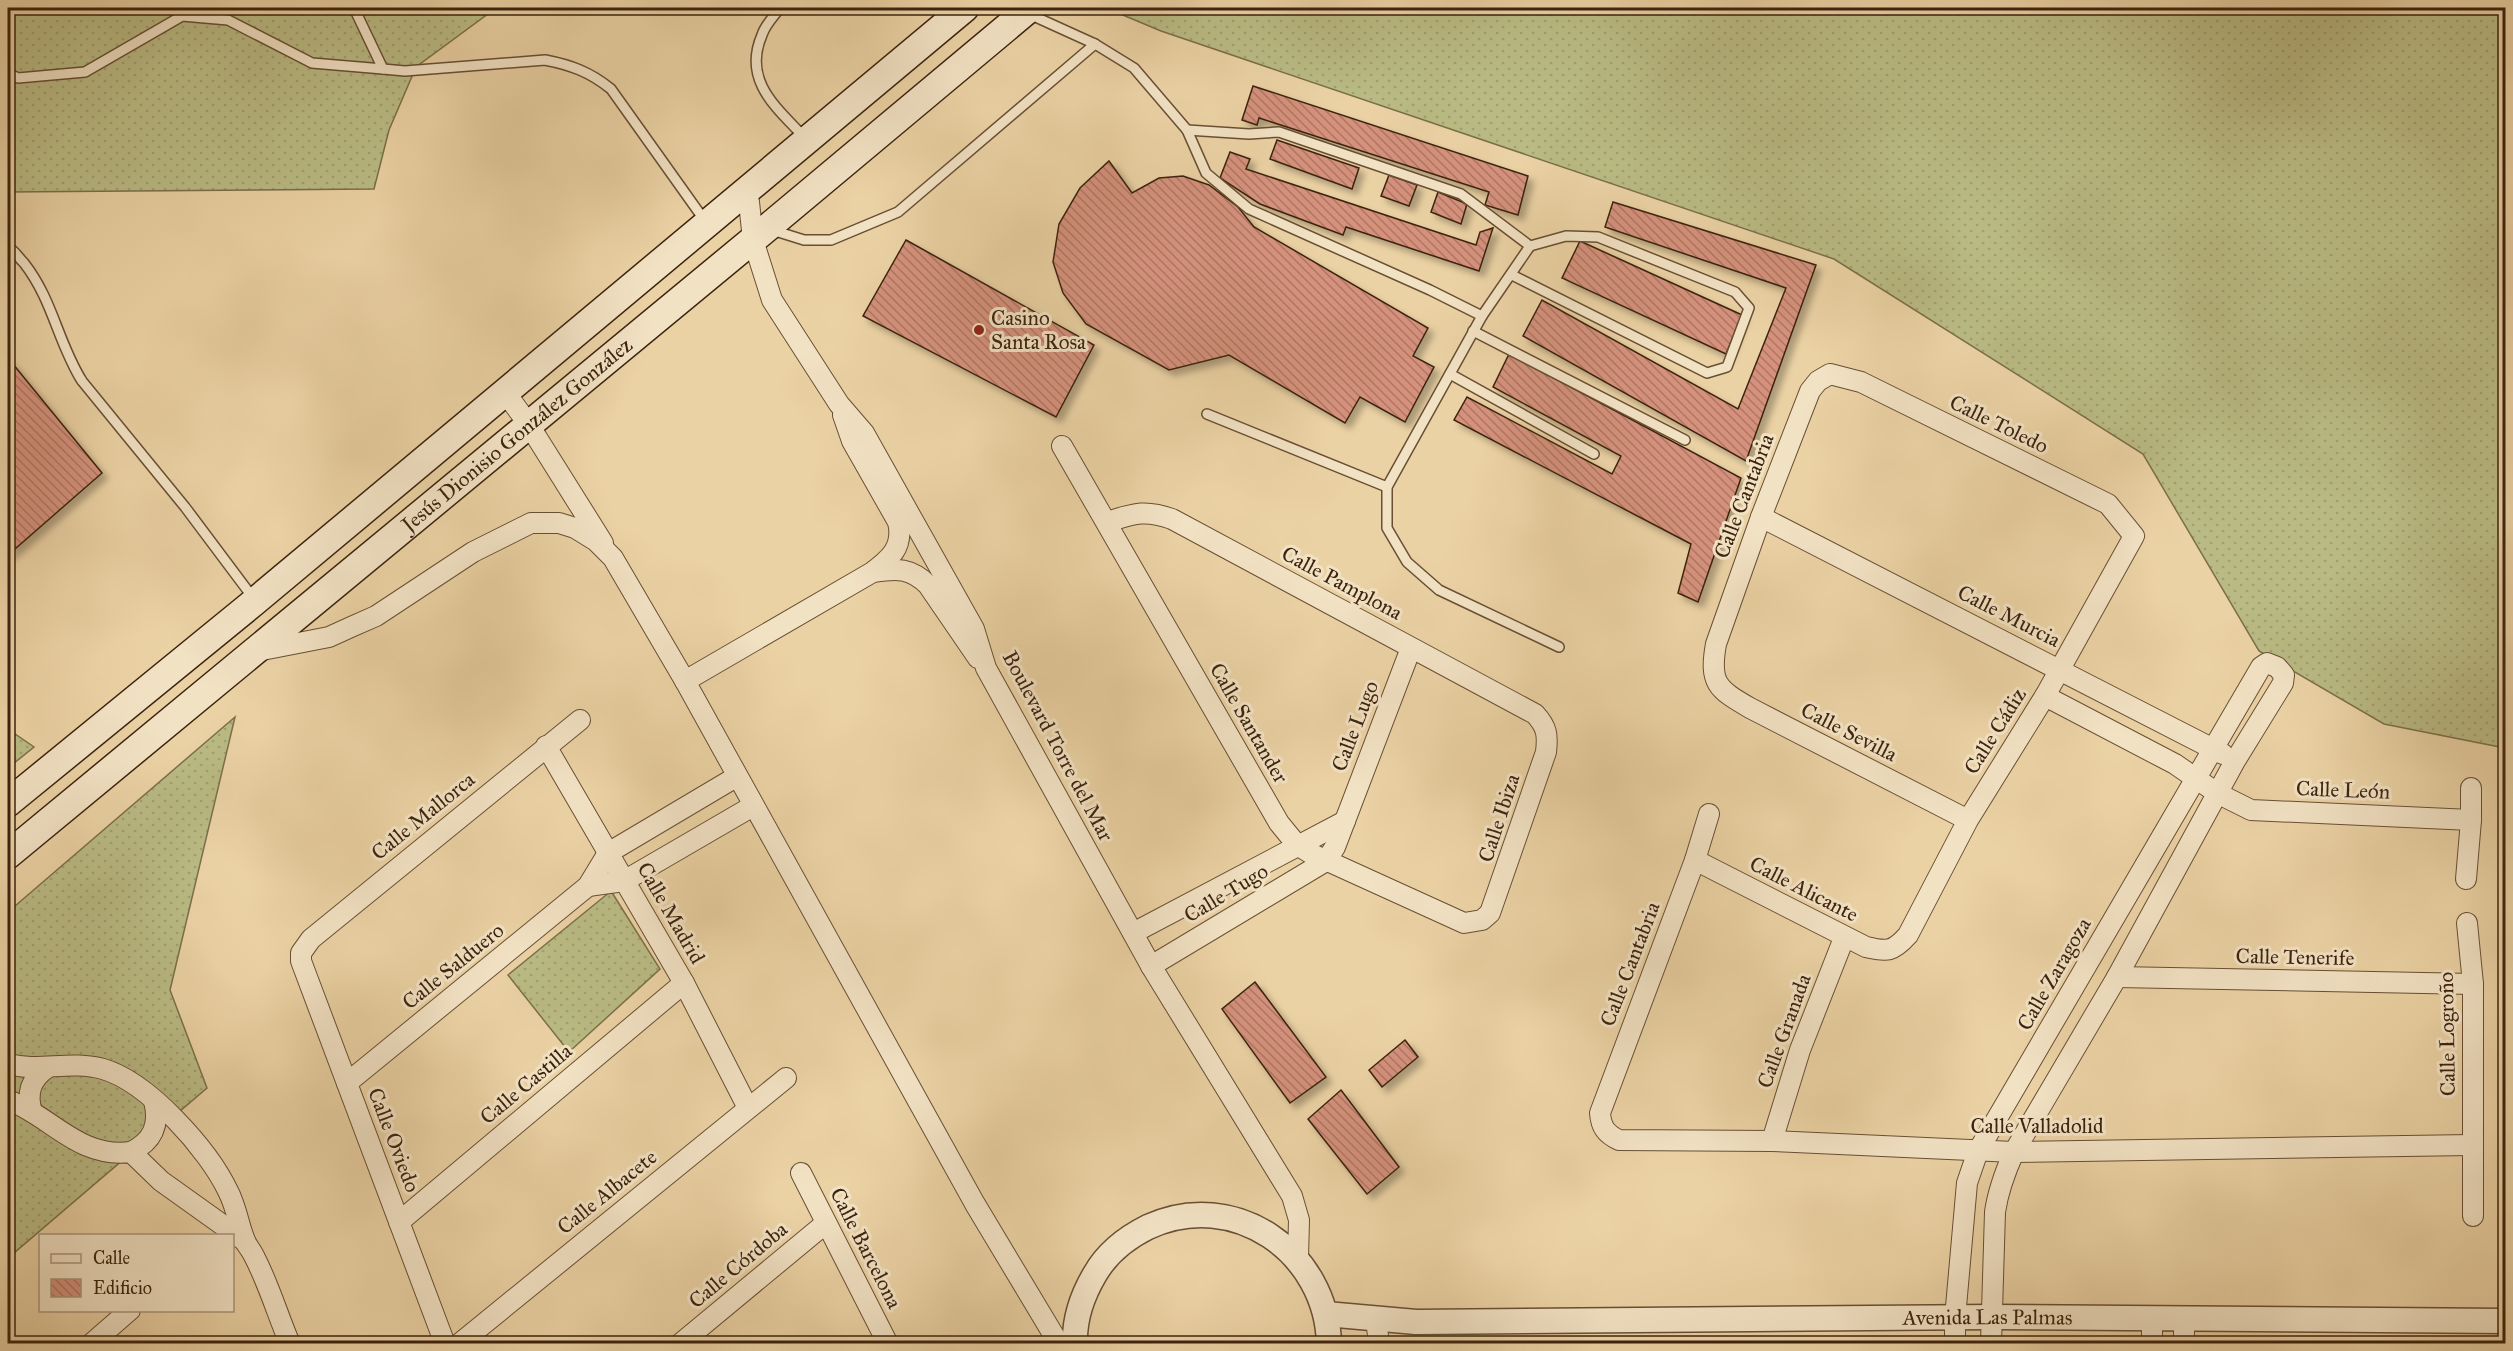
<svg xmlns="http://www.w3.org/2000/svg" width="2513" height="1351" font-family="'IM FELL Great Primer',serif">
<style>
.grass{fill:url(#grass-dots);stroke:#7b6f49;stroke-width:1.5}
.building{fill:url(#building-back-hatch);stroke:#3c230e;stroke-width:1.5;filter:url(#shadow)}
.lines{fill:none;stroke-linecap:round;stroke-linejoin:round}
.service-casing{stroke:#684f34;stroke-width:12}
.minor-casing{stroke:#684f34;stroke-width:22}
.tertiary-casing{stroke:#684f34;stroke-width:27}
.secondary-casing{stroke:#3c230e;stroke-width:30}
.service{stroke:#f2e2c4;stroke-width:9}
.minor{stroke:#f2e2c4;stroke-width:20}
.tertiary{stroke:#f2e2c4;stroke-width:24}
.secondary{stroke:#f2e2c4;stroke-width:27}
.poi-dot{fill:#8f2418;stroke:#f2e2c4;stroke-width:2}
.labels{text-anchor:middle;stroke-width:6;stroke-linejoin:round;paint-order:stroke}
.poi-label{font-size:21px;fill:#3c230e;stroke:#f2e2c4;text-anchor:start}
.street-label{font-size:21px;fill:#3c230e;stroke:#f2e2c4}
</style>
<defs>
<pattern id="grass-dots" width="8" height="8" patternUnits="userSpaceOnUse" patternTransform="scale(1.5)"><rect width="8" height="8" fill="#babb84"/><path d="M2 2h.1M6 6h.1" fill="none" stroke="#a1a071" stroke-width="1.8" stroke-linecap="round"/></pattern>
<pattern id="building-back-hatch" width="6" height="6" patternUnits="userSpaceOnUse" patternTransform="scale(1.5)"><rect width="6" height="6" fill="#d5917c"/><path d="M-1 5l2 2M0 0l6 6M5-1l2 2" fill="none" stroke="#ae7664"/></pattern>
<filter id="shadow"><feDropShadow dx="5.5" dy="5.5" stdDeviation="3" flood-color="#0004"/></filter>
</defs>
<rect width="100%" height="100%" fill="#ebd2a4"/>
<filter id="stains"><feTurbulence type="fractalNoise" baseFrequency=".00333" numOctaves="4"/><feColorMatrix values="0 0 0 0 .2 0 0 0 0 .09 0 0 0 0 .02 0 0 0 .5 -.17"/></filter>
<radialGradient id="worn" r=".72"><stop offset=".6" stop-color="#630" stop-opacity="0"/><stop offset="1" stop-color="#630" stop-opacity=".3"/></radialGradient>
<g class="grass">
<polygon points="8,8 496,8 416,67 389,130 374,189 8,192"/>
<polygon points="1114,8 2498,8 2506,20 2505,748 2384,724 2259,651 2143,454 1834,259 1161,31 1111,10"/>
<polygon points="235,717 170,990 207,1088 8,1258 8,912"/>
<polygon points="8,729 34,747 8,768"/>
<polygon points="611,891 660,969 569,1052 508,975"/>
</g>
<g class="building">
<polygon points="1253,86 1528,176 1518,215 1485,205 1489,192 1259,118 1257,125 1242,120"/>
<polygon points="1277,140 1359,168 1352,189 1270,159"/>
<polygon points="1230,152 1250,159 1246,169 1476,245 1480,232 1493,228 1479,271 1346,227 1343,235 1260,204 1220,178"/>
<polygon points="1109,161 1132,193 1159,178 1183,176 1209,185 1238,207 1254,227 1428,328 1413,356 1434,367 1405,422 1360,397 1345,423 1229,355 1169,370 1086,324 1063,293 1053,262 1059,224 1080,188"/>
<polygon points="1389,175 1417,185 1409,206 1381,196"/>
<polygon points="1438,192 1467,204 1461,224 1431,212"/>
<polygon points="1613,202 1816,265 1746,461 1523,336 1542,300 1738,409 1786,288 1605,227"/>
<polygon points="906,240 1094,345 1056,417 863,316"/>
<polygon points="1580,241 1742,315 1726,354 1562,278"/>
<polygon points="1509,354 1741,478 1698,602 1678,593 1691,544 1454,420 1467,397 1612,474 1621,456 1493,387"/>
<polygon points="8,358 102,473 8,555"/>
<polygon points="1255,982 1326,1077 1290,1103 1222,1009"/>
<polygon points="1405,1040 1418,1057 1382,1087 1369,1070"/>
<polygon points="1341,1090 1399,1167 1367,1194 1308,1119"/>
</g>
<g class="lines">
<defs>
<g id="service">
<path d="M354,8L383,69L405,71L545,60C571,65 590,72 611,89L705,221"/>
<path d="M780,8C774,16 765,25 762,35C742,81 777,108 805,138"/>
<polyline points="1029,14 1095,44 1134,68 1187,130 1206,173 1249,209 1430,290 1482,316 1387,487 1387,528 1407,562 1439,590 1559,647"/>
<polyline points="8,73 18,78 85,72 182,16 228,20 312,63 383,69"/>
<polyline points="1187,130 1249,134 1279,132 1461,194 1530,246 1482,316"/>
<polyline points="772,230 804,240 831,240 898,212 1095,44"/>
<path d="M8,247C15,251 18,257 24,263C53,300 58,343 82,381L185,507L254,599"/>
<polyline points="1512,275 1707,373 1727,367 1749,308 1735,292 1598,237 1566,236 1530,246"/>
<polyline points="1473,331 1685,440"/>
<polyline points="1450,374 1594,454"/>
<polyline points="1207,414 1387,487"/>
</g>
<g id="minor">
<polyline points="745,192 749,202 753,240 772,300 839,404 864,433 974,629 986,668 1151,966 1292,1196 1299,1220 1298,1258"/>
<polyline points="505,392 529,425 603,543"/>
<path d="M1062,446L1279,823L1297,845L1310,853L1464,923L1482,920L1490,913L1546,752C1548,735 1547,727 1535,714L1172,519C1144,509 1133,514 1107,522"/>
<polyline points="1761,517 2223,754"/>
<path d="M874,572C897,568 911,568 928,585L978,658"/>
<polyline points="257,651 329,637 351,627 376,616 473,552 531,523 559,523 575,528 596,541 613,558 685,681 975,1204 1059,1344"/>
<path d="M685,681L871,573C890,559 904,547 898,522L852,441L843,415"/>
<polyline points="2045,696 2175,764 2217,793 2251,810 2471,820"/>
<polyline points="546,746 684,983 748,1108"/>
<path d="M1709,814L1695,860L1600,1113C1601,1127 1606,1134 1619,1140L1772,1141L2014,1152L2472,1145"/>
<path d="M1695,860L1866,947C1887,952 1893,952 1908,935L1968,820L2045,696L2134,536L2108,504L1861,382L1830,374L1818,381L1810,391L1761,517L1716,644C1709,683 1717,689 1750,708L1968,820"/>
<polyline points="2466,879 2471,820 2471,788"/>
<polyline points="588,886 624,881 753,806"/>
<polyline points="2467,923 2473,984 2473,1216"/>
<polyline points="1133,933 1345,821"/>
<polyline points="1151,966 1326,861 1335,847 1411,648"/>
<polyline points="2117,977 2473,984"/>
<path d="M8,1064C39,1072 71,1060 103,1069C148,1082 208,1149 228,1191C237,1208 239,1228 246,1243C249,1248 253,1253 255,1258C269,1285 278,1316 290,1344"/>
<polyline points="347,1083 588,886 608,853 736,777"/>
<path d="M8,1100C51,1116 79,1159 131,1152L161,1181L245,1241"/>
<path d="M32,1112C26,1093 31,1079 47,1068"/>
<polyline points="1772,1141 1800,1050 1844,938"/>
<path d="M131,1152C153,1141 160,1125 154,1101"/>
<polyline points="801,1173 888,1344"/>
<polyline points="399,1222 684,983"/>
<polyline points="2152,1318 2152,1344"/>
<polyline points="1376,1319 1379,1344"/>
<polyline points="91,1344 130,1310"/>
<polyline points="445,1344 301,961 301,953 311,939 580,720"/>
<polyline points="459,1344 786,1078"/>
<polyline points="680,1344 826,1223"/>
<path d="M1955,1344V1318L1967,1183L1978,1151L2261,667L2267,663L2277,667L2284,675L2283,683L2235,761L2117,977L2014,1152C2005,1172 1998,1191 1995,1212L1991,1344"/>
<polyline points="2184,1344 2184,1319"/>
</g>
<g id="tertiary">
<path id="s1" d="M1326,1314L1416,1322L1992,1317L2506,1321"/>
<path d="M1075,1344C1074,1318 1082,1296 1095,1274C1107,1253 1126,1238 1148,1227C1234,1187 1327,1252 1329,1344"/>
</g>
<g id="secondary">
<polyline points="8,803 253,603 965,8"/>
<path id="s2" d="M8,855L767,228L1030,8"/>
</g>
</defs>
<use href="#service" class="service-casing"/>
<use href="#minor" class="minor-casing"/>
<use href="#tertiary" class="tertiary-casing"/>
<use href="#secondary" class="secondary-casing"/>
<use href="#service" class="service"/>
<use href="#minor" class="minor"/>
<use href="#tertiary" class="tertiary"/>
<use href="#secondary" class="secondary"/>
</g>
<circle class="poi-dot" cx="979" cy="330" r="6"/>
<g class="labels">
<g class="poi-label">
<text x="991" y="325">Casino<tspan x="991" dy="24">Santa Rosa</tspan></text>
</g>
<g class="street-label">
<text transform="translate(1999 424) rotate(26)" y="7">Calle Toledo</text>
<text dy="7" stroke="none"><textPath href="#s2" startOffset="660">Jesús Dionisio González González</textPath></text>
<text transform="translate(1744 496) rotate(-69)" y="7">Calle Cantabria</text>
<text transform="translate(1342 583) rotate(28)" y="7">Calle Pamplona</text>
<text transform="translate(2009 616) rotate(27)" y="7">Calle Murcia</text>
<text transform="translate(1249 723) rotate(60)" y="7">Calle Santander</text>
<text transform="translate(1355 726) rotate(-69)" y="7">Calle Lugo</text>
<text transform="translate(1995 731) rotate(-58)" y="7">Calle Cádiz</text>
<text transform="translate(1849 732) rotate(27)" y="7">Calle Sevilla</text>
<text transform="translate(1058 746) rotate(62)" y="7">Boulevard Torre del Mar</text>
<text transform="translate(2343 790) rotate(2)" y="7">Calle León</text>
<text transform="translate(423 816) rotate(-39)" y="7">Calle Mallorca</text>
<text transform="translate(1499 818) rotate(-72)" y="7">Calle Ibiza</text>
<text transform="translate(1804 889) rotate(27)" y="7">Calle Alicante</text>
<text transform="translate(1226 893) rotate(-31)" y="7">Calle Tugo</text>
<text transform="translate(671 913) rotate(60)" y="7">Calle Madrid</text>
<text transform="translate(2295 957) rotate(1)" y="7">Calle Tenerife</text>
<text transform="translate(1630 964) rotate(-69)" y="7">Calle Cantabria</text>
<text transform="translate(453 966) rotate(-39)" y="7">Calle Salduero</text>
<text transform="translate(2054 974) rotate(-60)" y="7">Calle Zaragoza</text>
<text transform="translate(1784 1031) rotate(-70)" y="7">Calle Granada</text>
<text transform="translate(2447 1034) rotate(-91)" y="7">Calle Logroño</text>
<text transform="translate(526 1084) rotate(-40)" y="7">Calle Castilla</text>
<text x="2037" y="1133">Calle Valladolid</text>
<text transform="translate(394 1140) rotate(69)" y="7">Calle Oviedo</text>
<text transform="translate(607 1192) rotate(-39)" y="7">Calle Albacete</text>
<text transform="translate(866 1248) rotate(63)" y="7">Calle Barcelona</text>
<text transform="translate(738 1265) rotate(-40)" y="7">Calle Córdoba</text>
<text dy="7" stroke="none"><textPath href="#s1" startOffset="662">Avenida Las Palmas</textPath></text>
</g>
</g>
<rect width="2513" height="1351" fill="none" stroke="#ebd2a4" stroke-width="30"/>
<rect x="9" y="9" width="2495" height="1333" fill="none" stroke="#3c230e" stroke-width="3"/>
<rect x="15" y="15" width="2483" height="1321" fill="none" stroke="#3c230e" stroke-width="1.5"/>
<rect x="39" y="1234" width="195" height="78" fill="#f2e2c4" stroke="#a9967b" stroke-width="1.5"/>
<rect x="51" y="1254" width="30" height="9" fill="#f2e2c4" stroke="#a9967b" stroke-width="1.5"/>
<text x="93" y="1264" font-size="18" fill="#3c230e">Calle</text>
<rect x="51" y="1279" width="30" height="18" fill="url(#building-back-hatch)" stroke="#a9967b" stroke-width="1.5"/>
<text x="93" y="1294" font-size="18" fill="#3c230e">Edificio</text>
<rect width="100%" height="100%" filter="url(#stains)"/>
<rect width="100%" height="100%" fill="url(#worn)"/>
</svg>
